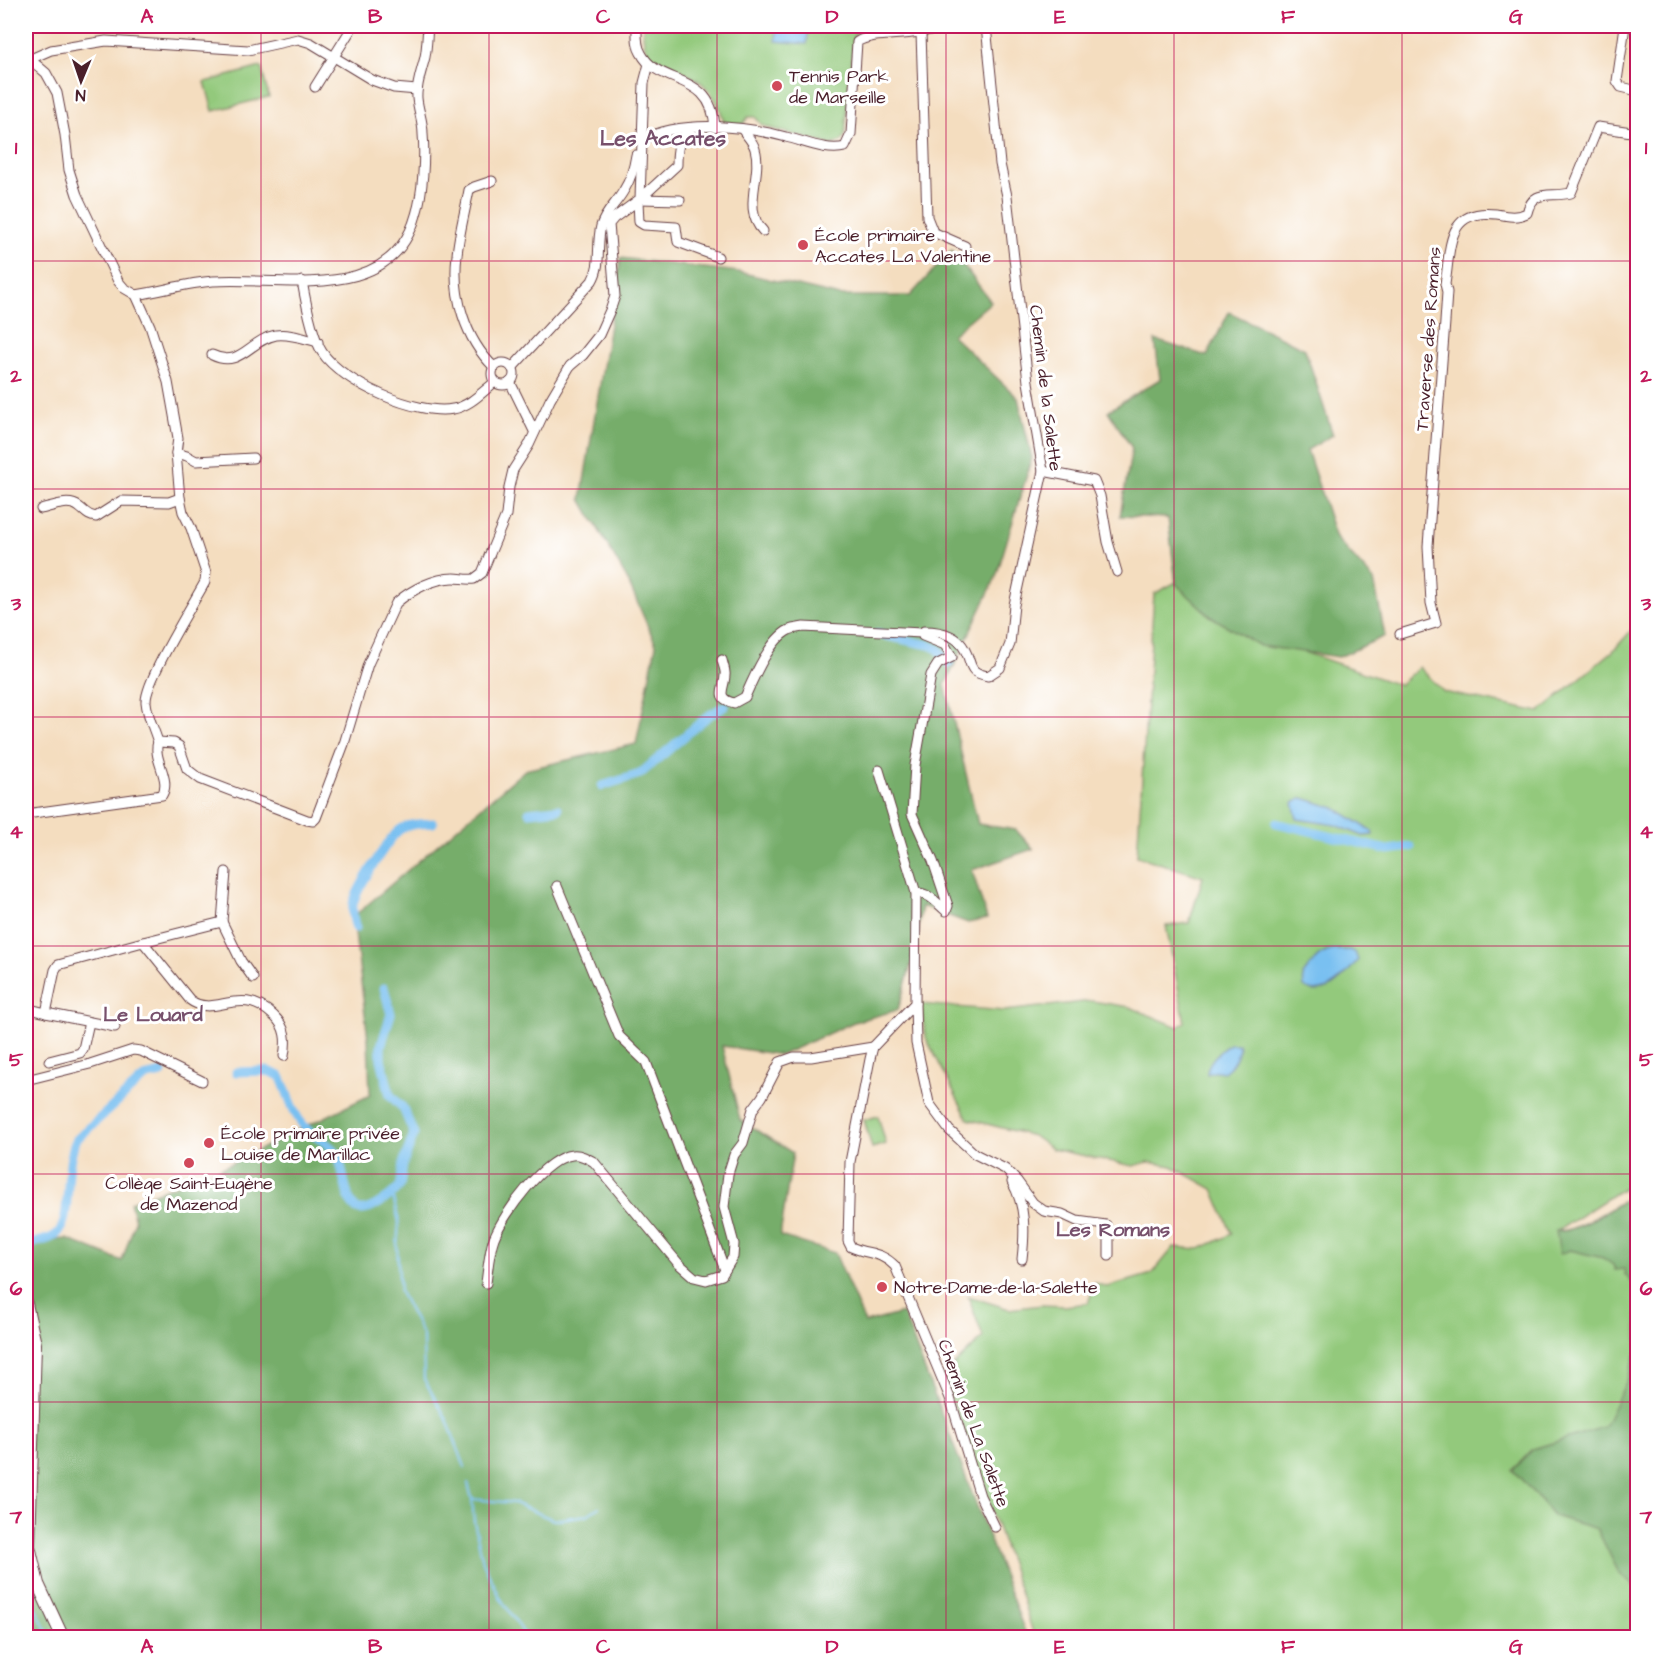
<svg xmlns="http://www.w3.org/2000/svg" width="1663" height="1663" font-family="'Architects Daughter',sans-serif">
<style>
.green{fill:#93c97b;stroke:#6e7453;stroke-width:1.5}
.forest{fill:#76ad6b;stroke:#60664b;stroke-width:1.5}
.water{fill:#79c0f1;stroke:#62708e;stroke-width:1.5}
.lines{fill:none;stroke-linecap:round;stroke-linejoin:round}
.stream{stroke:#79c0f1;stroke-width:2}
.canal{stroke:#79c0f1;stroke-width:9}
.minor-casing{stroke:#643c41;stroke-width:11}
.secondary-casing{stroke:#643c41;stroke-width:14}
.minor{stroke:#fff;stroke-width:9}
.secondary{stroke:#fff;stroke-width:12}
.grid{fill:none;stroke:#c2185b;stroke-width:1.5;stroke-opacity:0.55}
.poi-dot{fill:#d1495b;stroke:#fff;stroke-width:2}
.labels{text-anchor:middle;stroke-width:6;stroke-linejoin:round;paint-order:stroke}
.poi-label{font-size:18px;fill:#4a1f2b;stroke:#fff;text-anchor:start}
.street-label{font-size:18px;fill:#4a1f2b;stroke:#fff}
.neighbourhood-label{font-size:20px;font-weight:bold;fill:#77506c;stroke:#fff}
.quarter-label{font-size:21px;font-weight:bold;fill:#77506c;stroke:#fff}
.neatline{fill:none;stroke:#c2185b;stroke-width:2}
.grid-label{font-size:20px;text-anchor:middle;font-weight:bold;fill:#c2185b}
</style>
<rect width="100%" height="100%" fill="#fff"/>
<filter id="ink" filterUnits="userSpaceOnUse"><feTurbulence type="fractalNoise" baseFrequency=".0167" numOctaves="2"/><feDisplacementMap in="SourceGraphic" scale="12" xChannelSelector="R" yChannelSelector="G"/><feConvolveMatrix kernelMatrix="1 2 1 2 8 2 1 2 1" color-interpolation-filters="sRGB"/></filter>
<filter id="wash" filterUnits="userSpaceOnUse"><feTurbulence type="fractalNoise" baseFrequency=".008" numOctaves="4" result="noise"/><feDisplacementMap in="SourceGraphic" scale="24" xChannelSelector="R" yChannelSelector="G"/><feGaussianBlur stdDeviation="1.35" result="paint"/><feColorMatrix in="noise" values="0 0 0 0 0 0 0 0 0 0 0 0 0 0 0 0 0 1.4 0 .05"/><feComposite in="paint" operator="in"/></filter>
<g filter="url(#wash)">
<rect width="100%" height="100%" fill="#f4ddbf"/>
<g class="green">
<path d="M643,26H914V28L854,34L845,135L842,141L832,145L769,128L762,125L755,117H748L743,124L733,125L724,122C716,88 698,78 668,64C664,62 655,60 651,56C643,48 643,36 643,26Z"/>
<polygon points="261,67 269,97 213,111 205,82"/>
<path d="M1176,582L1304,652L1399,685L1419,667L1444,692L1539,712L1613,651L1637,624V1179L1557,1231C1573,1234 1621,1202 1637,1192V1637L1034,1636L1019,1588L943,1376L983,1337L968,1296L1009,1309L1042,1305L1065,1306L1088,1303L1095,1283L1107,1287L1152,1274L1174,1247L1200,1249L1232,1234L1213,1189L1172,1166L1148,1162L1133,1166L1052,1149L1033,1136L968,1119L926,1038L920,1004L1005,1011L1092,1001L1130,1007L1178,1027L1185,1022L1166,926L1189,923L1203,877L1137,856L1154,594Z"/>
<polygon points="878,1116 886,1144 872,1148 864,1120"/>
</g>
<g class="forest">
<polygon points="952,250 991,302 952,335 1018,398 1032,458 996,577 945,685 978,824 1016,830 1033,849 972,870 987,919 968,923 922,906 913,958 898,1010 854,1022 781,1055 722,1046 740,1120 793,1153 780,1236 835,1253 865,1323 903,1313 1027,1637 26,1637 26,1249 53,1240 67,1239 122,1261 135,1221 130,1202 222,1168 370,1095 368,1039 353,917 525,770 636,744 656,645 627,579 581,499 621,258 739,272 840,296 910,296"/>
<polygon points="1229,312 1305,349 1333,435 1307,450 1336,538 1374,580 1385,636 1339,657 1260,646 1210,616 1176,584 1168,518 1120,516 1132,448 1108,411 1160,379 1155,340 1207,356"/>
<path d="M1637,1192V1287L1625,1275L1624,1269L1615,1270L1613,1265L1603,1258L1570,1250L1560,1254L1556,1231C1575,1234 1620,1203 1637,1192Z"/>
<polygon points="1637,1351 1638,1589 1637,1589 1619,1573 1597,1529 1554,1516 1513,1470 1533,1449 1604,1427 1626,1382"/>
</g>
<g class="water">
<polygon points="777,29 808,32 807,44 776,41"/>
<polygon points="1303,798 1335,808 1372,831 1373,835 1363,836 1336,825 1297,819 1293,803"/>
<path d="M1335,950H1350L1355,952L1358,960C1347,974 1324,1001 1304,987L1303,975C1313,962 1318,952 1335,950Z"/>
<path d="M1230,1044H1238L1239,1048C1237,1058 1233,1066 1224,1072L1217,1071L1207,1074C1207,1062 1220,1050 1230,1044Z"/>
</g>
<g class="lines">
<g class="stream">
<polyline points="392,1193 399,1222 397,1246 400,1292 423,1336 424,1379 447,1420 465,1467"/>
<polyline points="468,1483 472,1499 514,1503 554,1520 587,1515 599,1507"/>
<polyline points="472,1499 474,1521 483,1562 501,1599 527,1638"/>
<polyline points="26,1589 50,1638"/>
</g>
<g class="canal">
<polyline points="877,634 929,645 938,649 949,663"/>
<polyline points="602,786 640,774 708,716 725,706"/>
<polyline points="529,812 558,809"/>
<polyline points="1276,823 1388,850 1411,847"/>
<path d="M356,928C353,920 352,912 353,904C356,891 390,835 401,829C410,823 423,824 433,823"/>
<path d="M236,1072L268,1071L280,1076C288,1092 292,1113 304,1126C314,1138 332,1143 338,1157C344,1170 345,1202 357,1209C368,1215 393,1194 400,1186L403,1164L414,1134L403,1108L390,1095L381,1059V1046L391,1014L384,988"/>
<path d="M26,1245C35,1242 49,1241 57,1234C73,1221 63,1161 77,1139L140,1081L148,1076L162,1073"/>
</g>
</g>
</g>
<g filter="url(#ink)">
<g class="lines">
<defs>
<g id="minor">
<path d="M637,26C637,35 636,45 641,53C659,88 712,70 715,128"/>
<path d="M986,26L1000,164L1007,196L1028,382L1043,471L1014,605L1010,644L1000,668L988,676C967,672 973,665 965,650C957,634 940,631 924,631L923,636L945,645L952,657L938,664L931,675L915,765L912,814L933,861L948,906L946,911C937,903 928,892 916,893L915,1003L873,1047L870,1059L850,1162L848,1241L851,1247C869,1255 880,1251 895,1266L950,1398L980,1496L995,1527"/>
<polyline points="1625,26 1617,81 1621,87 1638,91"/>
<polyline points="921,33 927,217 933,232 965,246"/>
<path d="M26,56L46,73L57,93L65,135L69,170L77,195L118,281L124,288L136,295L150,326L168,382L178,438L176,453L180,498L183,512L191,528L206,573L205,582C193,604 145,681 146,702C147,715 154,729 158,742"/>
<polyline points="26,61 51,50 106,41 248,50 298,39 311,43 372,80 394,88 417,90"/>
<polyline points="315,87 353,26"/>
<path d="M742,129C746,135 753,141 755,149C763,175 741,209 763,231"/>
<path d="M642,140C681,119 745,126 786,137C804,141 827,152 845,147L851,134L857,42C876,30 914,39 939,26"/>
<path d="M492,181L474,187L469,190C465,212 459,233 457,255C452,295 465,339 494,367"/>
<path d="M640,199L677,165C677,150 678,138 690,129"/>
<polyline points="640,199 680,200"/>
<polyline points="638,201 639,222 644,225 676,227 678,242 718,257"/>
<path d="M302,281C305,298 313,338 322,352C342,383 418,416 453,409C470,406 482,392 495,382"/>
<path d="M136,295C162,291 187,283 213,281C282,276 391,306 416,215C423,193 425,157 423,134C423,121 418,110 417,98C416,84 422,70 425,57C427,47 427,36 428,26"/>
<path d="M212,355C241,369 249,340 276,335C290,333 305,339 318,342"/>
<circle cx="503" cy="374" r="11"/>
<path d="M512,368L592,281C602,265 596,245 601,226C605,212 617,203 624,190C631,179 634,168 636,155"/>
<polyline points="510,382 534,431"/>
<polyline points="176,453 187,456 196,461 253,458"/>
<polyline points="1043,471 1094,481 1100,496 1108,542 1117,572"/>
<path d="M41,509C53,506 69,499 79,507C86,512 87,516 96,517L121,501L169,502L180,498"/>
<path d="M1400,634L1436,623L1431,603L1428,546L1445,322L1447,292L1445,284C1451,248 1446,208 1496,214C1507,216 1517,218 1527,213C1533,188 1550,198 1571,193L1598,127L1638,133"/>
<path d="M722,660C723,665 726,671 725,675C725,688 714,698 734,703L745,697C753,679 770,639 789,630C794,628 799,628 803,627L922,633"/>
<polyline points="879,770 916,893"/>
<path d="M26,814L162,795C172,779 152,759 158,742L174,743L179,746L187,769L200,779L307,820L313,821L316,818L344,744L368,664L396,603C411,590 434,578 454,578C461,578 467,580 474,579L482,573L506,515L509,487L513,470L529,445L550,400L570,366L583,355L599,335L611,308L615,296L609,224L614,218L640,199L644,83L649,64"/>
<polyline points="557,886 619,1036 646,1062 725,1270"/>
<polyline points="222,922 226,872"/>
<polyline points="143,942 222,922 241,961 253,978"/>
<polyline points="915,1003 916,1043 929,1103 949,1130 975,1154 1005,1169 1017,1181 1033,1203 1044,1211 1062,1214 1077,1221 1106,1225 1109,1234 1109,1256"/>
<path d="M26,1008L46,1013L55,970L58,965L143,942L190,1000C215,1019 240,983 274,1016C286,1027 287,1040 284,1056"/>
<polyline points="46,1013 115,1027"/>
<polyline points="49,1061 80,1053 83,1049 89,1022"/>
<polyline points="26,1080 90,1064 133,1050 141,1051 202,1081"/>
<path d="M1012,1182C1026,1206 1025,1232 1022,1259"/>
<path d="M486,1283C488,1269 489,1252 494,1238C504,1213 544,1158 572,1155C580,1154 587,1158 594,1162L678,1263L694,1277L706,1280L722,1275L733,1257L734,1244L724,1207L728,1174L734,1155L743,1143L753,1109L762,1097L780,1062L794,1057H811L873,1047"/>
</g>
<polyline id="secondary" points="26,1304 35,1344 29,1546 38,1584 63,1638"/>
</defs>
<use href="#minor" class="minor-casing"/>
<use href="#secondary" class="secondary-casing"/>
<use href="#minor" class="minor"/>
<use href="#secondary" class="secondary"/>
</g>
</g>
<path class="grid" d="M261,26V1638M489,26V1638M717,26V1638M946,26V1638M1174,26V1638M1402,26V1638M26,261H1638M26,489H1638M26,717H1638M26,946H1638M26,1174H1638M26,1402H1638"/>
<g class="poi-dot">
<circle cx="777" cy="86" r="6"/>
<circle cx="803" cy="245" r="6"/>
<circle cx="209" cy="1143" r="6"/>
<circle cx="189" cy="1163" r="6"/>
<circle cx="882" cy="1287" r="6"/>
</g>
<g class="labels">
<g class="poi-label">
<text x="789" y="82">Tennis Park<tspan x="789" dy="21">de Marseille</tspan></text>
<text x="815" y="241">École primaire<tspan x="815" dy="21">Accates La Valentine</tspan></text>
<text x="221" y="1139">École primaire privée<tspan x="221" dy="21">Louise de Marillac</tspan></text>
<text x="189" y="1189" text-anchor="middle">Collège Saint-Eugène<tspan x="189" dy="21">de Mazenod</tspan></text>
<text x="894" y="1293">Notre-Dame-de-la-Salette</text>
</g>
<g class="street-label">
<text transform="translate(1428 339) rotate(-86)" y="6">Traverse des Romans</text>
<text transform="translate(1046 388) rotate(83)" y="6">Chemin de la Salette</text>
<text transform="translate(974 1423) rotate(70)" y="6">Chemin de La Salette</text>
</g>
<g class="neighbourhood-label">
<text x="153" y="1021">Le Louard</text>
<text x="1113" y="1236">Les Romans</text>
</g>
<g class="quarter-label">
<text x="663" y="145">Les Accates</text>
</g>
</g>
<rect width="1663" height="1663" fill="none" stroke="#fff" stroke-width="66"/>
<g transform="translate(81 81) rotate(182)" stroke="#ffffff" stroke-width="4.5" paint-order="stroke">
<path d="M0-4.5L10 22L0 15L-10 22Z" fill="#4a1f2b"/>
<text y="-9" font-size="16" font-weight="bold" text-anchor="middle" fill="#4a1f2b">N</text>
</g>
<rect x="33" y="33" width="1597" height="1597" class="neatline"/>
<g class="grid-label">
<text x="147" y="23">A</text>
<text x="375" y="23">B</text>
<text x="603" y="23">C</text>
<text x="832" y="23">D</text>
<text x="1060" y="23">E</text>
<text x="1288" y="23">F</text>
<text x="1516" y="23">G</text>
<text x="16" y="154">1</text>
<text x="1646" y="154">1</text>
<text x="16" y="382">2</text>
<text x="1646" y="382">2</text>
<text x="16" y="610">3</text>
<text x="1646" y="610">3</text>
<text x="16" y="838">4</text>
<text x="1646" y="838">4</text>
<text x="16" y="1066">5</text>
<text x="1646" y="1066">5</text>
<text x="16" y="1295">6</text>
<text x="1646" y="1295">6</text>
<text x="16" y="1523">7</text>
<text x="1646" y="1523">7</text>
<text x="147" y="1653">A</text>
<text x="375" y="1653">B</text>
<text x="603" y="1653">C</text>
<text x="832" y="1653">D</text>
<text x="1060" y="1653">E</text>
<text x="1288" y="1653">F</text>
<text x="1516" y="1653">G</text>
</g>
</svg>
